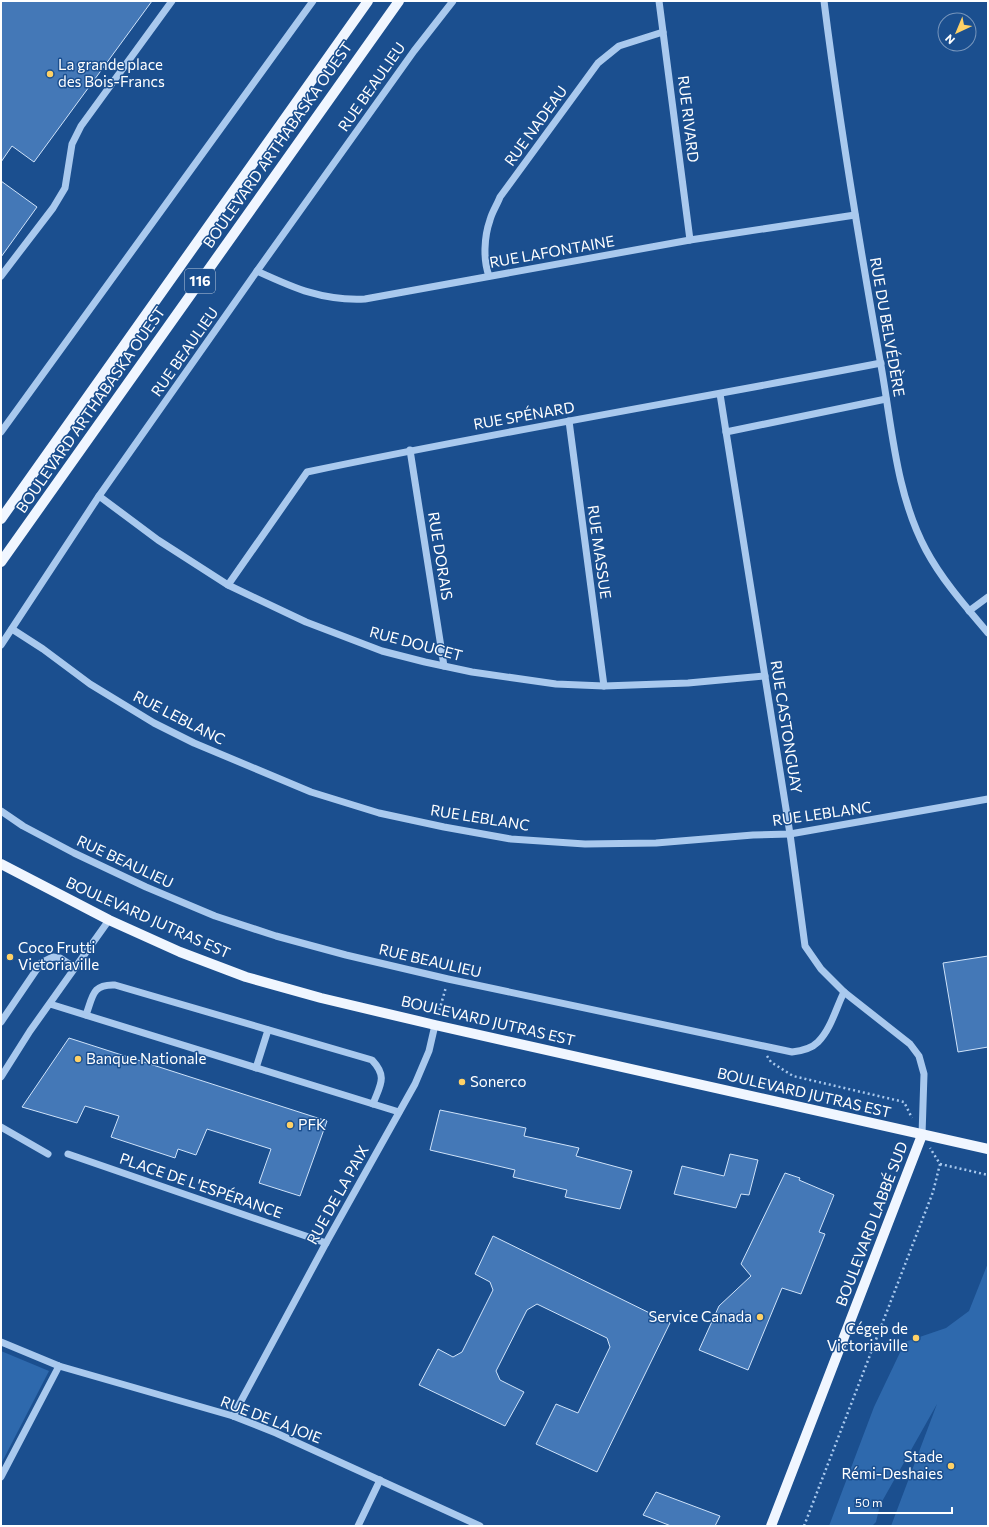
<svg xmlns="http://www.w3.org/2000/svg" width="989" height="1527" font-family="Commissioner,sans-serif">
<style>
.green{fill:#2e69ad}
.building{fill:#4478b7;stroke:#cfe3fa}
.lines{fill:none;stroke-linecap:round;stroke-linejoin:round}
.path{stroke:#a9c9ee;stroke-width:2.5;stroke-dasharray:2 3;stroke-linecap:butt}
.minor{stroke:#a9c9ee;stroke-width:7}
.major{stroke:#f0f6ff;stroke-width:10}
.poi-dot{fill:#ffd166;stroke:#1b4f8f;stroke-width:1.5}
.labels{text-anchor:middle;stroke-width:3;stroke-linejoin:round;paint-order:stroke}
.shield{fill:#1b4f8f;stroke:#bbcadd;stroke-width:1}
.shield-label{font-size:14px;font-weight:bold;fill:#fff}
.poi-label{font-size:15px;fill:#fff;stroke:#1b4f8f;text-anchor:start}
.street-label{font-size:15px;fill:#fff;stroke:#1b4f8f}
</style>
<rect width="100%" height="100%" fill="#1b4f8f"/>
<g class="green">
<polygon points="988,1263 988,1526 891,1526 937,1404 880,1505 876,1522 872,1526 829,1526 874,1407 905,1342 946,1328 969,1311"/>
<polygon points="1,1351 49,1371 1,1464"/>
</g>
<g class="building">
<polygon points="1,1 152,1 34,162 12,146 1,162"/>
<polygon points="1,181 37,207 1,257"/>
<polygon points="988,956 988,1047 958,1052 943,963"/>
<polygon points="69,1038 327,1121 300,1196 259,1183 271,1149 207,1129 196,1155 178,1149 175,1158 111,1137 119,1116 85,1106 77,1123 22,1107"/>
<polygon points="440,1110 526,1128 524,1136 579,1148 576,1156 632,1171 620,1209 565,1197 567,1190 513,1177 515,1170 430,1150"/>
<polygon points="730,1154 758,1160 749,1195 741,1194 736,1208 674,1194 682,1166 724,1176"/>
<polygon points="785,1173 800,1178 799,1180 834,1195 819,1232 825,1234 801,1294 782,1288 748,1370 699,1350 719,1306 751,1276 741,1264"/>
<polygon points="493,1236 670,1323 597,1472 536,1444 556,1404 578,1413 610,1347 607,1338 537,1304 527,1310 496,1371 500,1380 524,1392 505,1426 419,1385 438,1349 453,1357 462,1352 493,1290 490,1282 475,1274"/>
<polygon points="656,1492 720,1516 715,1526 671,1526 643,1515"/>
</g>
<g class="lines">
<g class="path">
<polyline points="438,1015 446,987"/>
<polyline points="767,1056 771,1062 793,1076 904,1102 912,1118"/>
<polyline points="940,1164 988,1175"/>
<polyline points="804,1526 933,1192 940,1164 930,1148"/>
</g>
<g class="minor">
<polyline points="659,1 690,240"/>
<path d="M824,1C839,121 859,241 880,360C892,424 895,492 926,550C942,580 966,607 988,633"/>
<path d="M257,271C294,288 322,301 365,299L690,240L855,215"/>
<polyline points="1,276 53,208 65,188 72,144 81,126 172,1"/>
<path d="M489,276C483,260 484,237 490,220C492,212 497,205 500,197L598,63L619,46L663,32"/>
<polyline points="720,394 790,834 805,946 821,969 844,992 910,1044 919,1056 924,1074 922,1135"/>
<polyline points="569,421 604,686"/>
<polyline points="1,432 313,1"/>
<polyline points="726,432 886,399"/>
<polyline points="410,450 444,666"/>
<polyline points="99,496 158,540 228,585 306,622 382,651 425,662 472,672 556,684 604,686 688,683 765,676"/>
<path d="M228,585L307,472C497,432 690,400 881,363"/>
<polyline points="969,611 988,597"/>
<polyline points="12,629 43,649 90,684 154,723 194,743 311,792 379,813 444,827 511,839 585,844 656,843 753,835 790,834 988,799"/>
<polyline points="1,645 99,496 257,271 414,51 453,1"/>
<path d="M1,811L23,826L74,853L146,887L215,916L276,936L346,955L448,979L792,1052C801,1051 811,1049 818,1042C831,1029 836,1008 844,992"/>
<polyline points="50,1004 399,1112"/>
<path d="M86,1015C93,996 92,984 115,985L372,1060C388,1077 380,1085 373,1104"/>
<polyline points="1,1022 41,963 53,957 60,958 75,968"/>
<polyline points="256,1068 268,1030"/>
<polyline points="1,1077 30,1031 109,920"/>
<polyline points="1,1127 48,1154"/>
<polyline points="68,1154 326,1243"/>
<polyline points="1,1342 59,1366 233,1416 276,1433 480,1526"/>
<polyline points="233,1416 326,1243 415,1084 429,1051 435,1025"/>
<polyline points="1,1477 59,1366"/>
<polyline points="358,1526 380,1480"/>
</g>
<g class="major">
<polyline points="1,519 368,1"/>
<polyline points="1,562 399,1"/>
<polyline points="1,864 109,920 180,952 246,977 321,998 435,1025 988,1149"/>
<polyline points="771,1526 922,1135"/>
</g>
</g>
<g class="poi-dot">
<circle cx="50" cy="74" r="4"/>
<circle cx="10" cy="957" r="4"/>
<circle cx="78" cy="1059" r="4"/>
<circle cx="462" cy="1082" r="4"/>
<circle cx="290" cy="1125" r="4"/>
<circle cx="760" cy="1317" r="4"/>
<circle cx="916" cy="1338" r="4"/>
<circle cx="951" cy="1466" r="4"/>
</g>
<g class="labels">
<rect class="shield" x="185" y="269" width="30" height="24" rx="3"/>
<g class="shield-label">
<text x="200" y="286">116</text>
</g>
<g class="poi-label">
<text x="58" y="70">La grande place<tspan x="58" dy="17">des Bois-Francs</tspan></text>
<text x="18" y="953">Coco Frutti<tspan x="18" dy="17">Victoriaville</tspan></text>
<text x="86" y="1064">Banque Nationale</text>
<text x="470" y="1087">Sonerco</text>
<text x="298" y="1130">PFK</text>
<text x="752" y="1322" text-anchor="end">Service Canada</text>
<text x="908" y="1334" text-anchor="end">Cégep de<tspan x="908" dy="17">Victoriaville</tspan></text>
<text x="943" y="1462" text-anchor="end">Stade<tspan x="943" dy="17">Rémi-Deshaies</tspan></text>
</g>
<g class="street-label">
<text transform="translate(372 87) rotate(-55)" y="5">RUE BEAULIEU</text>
<text transform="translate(688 119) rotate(83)" y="5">RUE RIVARD</text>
<text transform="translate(536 126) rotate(-54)" y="5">RUE NADEAU</text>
<text transform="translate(278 145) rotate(-55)" y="5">BOULEVARD ARTHABASKA OUEST</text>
<text transform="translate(552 252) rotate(-10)" y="5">RUE LAFONTAINE</text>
<text transform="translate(887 327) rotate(80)" y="5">RUE DU BELVÉDÈRE</text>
<text transform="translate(185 352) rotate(-55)" y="5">RUE BEAULIEU</text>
<text transform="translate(91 410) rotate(-55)" y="5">BOULEVARD ARTHABASKA OUEST</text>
<text transform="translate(524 416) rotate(-10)" y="5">RUE SPÉNARD</text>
<text transform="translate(599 552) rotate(82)" y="5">RUE MASSUE</text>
<text transform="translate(440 556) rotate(81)" y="5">RUE DORAIS</text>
<text transform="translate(416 644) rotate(15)" y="5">RUE DOUCET</text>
<text transform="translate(179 718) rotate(27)" y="5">RUE LEBLANC</text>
<text transform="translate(786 727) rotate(81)" y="5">RUE CASTONGUAY</text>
<text transform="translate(822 814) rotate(-8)" y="5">RUE LEBLANC</text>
<text transform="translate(480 818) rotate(9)" y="5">RUE LEBLANC</text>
<text transform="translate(125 862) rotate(25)" y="5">RUE BEAULIEU</text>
<text transform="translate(148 918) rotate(24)" y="5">BOULEVARD JUTRAS EST</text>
<text transform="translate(430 961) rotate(13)" y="5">RUE BEAULIEU</text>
<text transform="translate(488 1021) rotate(13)" y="5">BOULEVARD JUTRAS EST</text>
<text transform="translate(804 1093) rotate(13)" y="5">BOULEVARD JUTRAS EST</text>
<text transform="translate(201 1186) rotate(19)" y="5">PLACE DE L'ESPÉRANCE</text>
<text transform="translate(338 1195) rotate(-61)" y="5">RUE DE LA PAIX</text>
<text transform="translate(872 1224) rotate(-69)" y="5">BOULEVARD LABBÉ SUD</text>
<text transform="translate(271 1420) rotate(21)" y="5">RUE DE LA JOIE</text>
</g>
</g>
<rect width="989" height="1527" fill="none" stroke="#ffffff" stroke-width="4"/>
<g transform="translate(957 32) rotate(224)"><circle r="19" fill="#1b4f8f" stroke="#7695bc"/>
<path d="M0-3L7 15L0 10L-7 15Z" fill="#ffd166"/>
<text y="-6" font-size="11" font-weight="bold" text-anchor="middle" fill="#ffffff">N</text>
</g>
<path d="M849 1507v6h103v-6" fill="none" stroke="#ffffff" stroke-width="2"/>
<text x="855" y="1507" font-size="12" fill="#ffffff" stroke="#1b4f8f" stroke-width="3" paint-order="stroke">50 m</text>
</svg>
